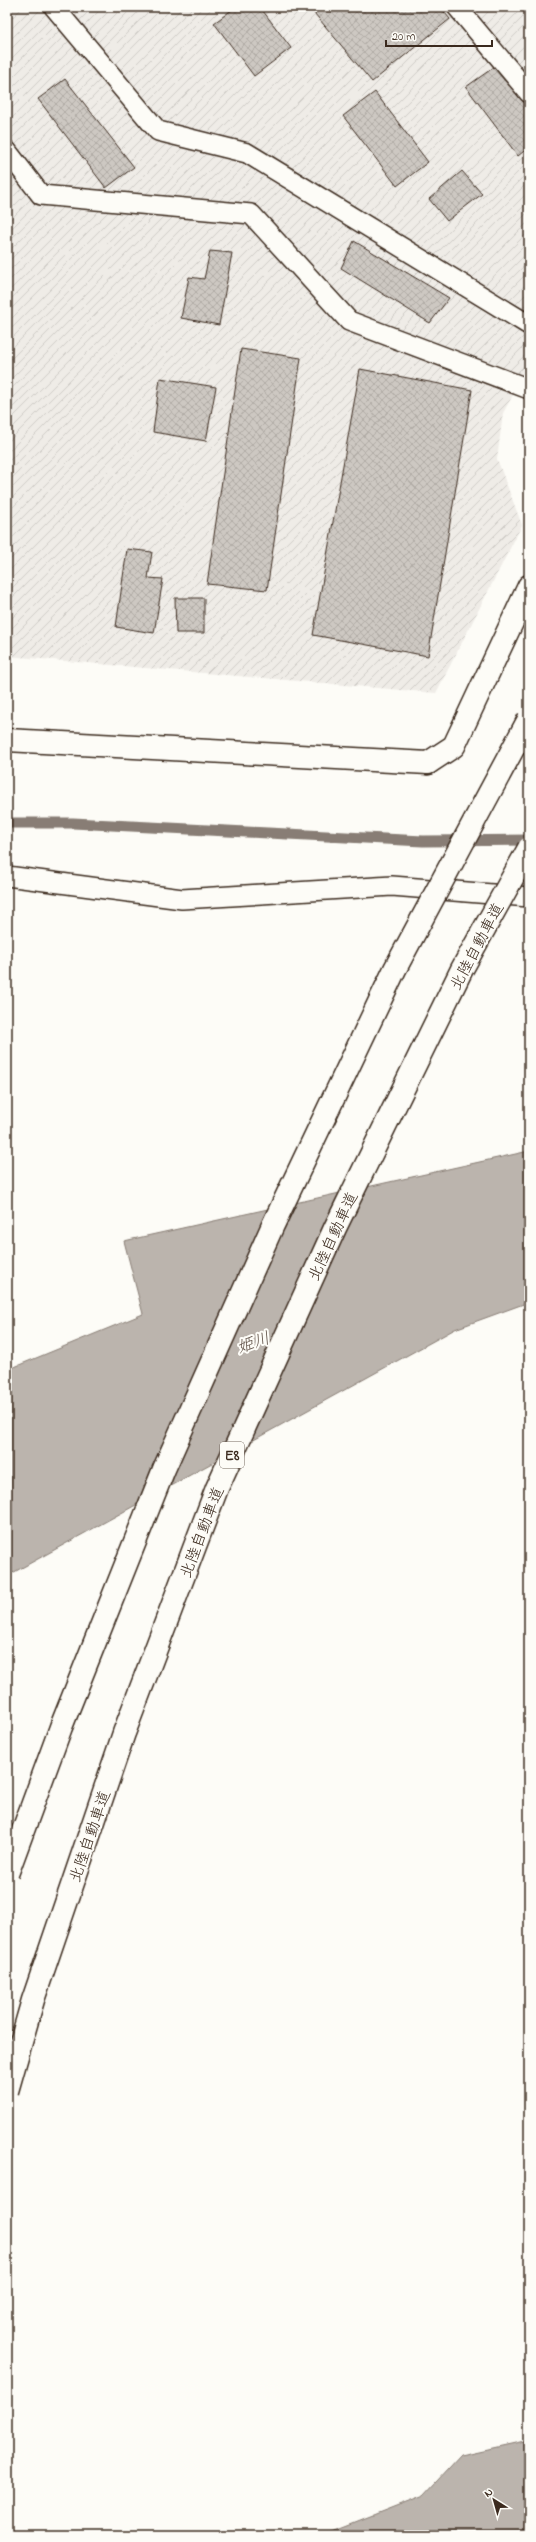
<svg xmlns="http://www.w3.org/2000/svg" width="536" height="2542" font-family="'Indie Flower','Klee One',sans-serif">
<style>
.industrial{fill:url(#industrial-furrows)}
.water{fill:#bbb4ad;stroke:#887d74}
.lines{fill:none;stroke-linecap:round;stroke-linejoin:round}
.stream{stroke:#887d74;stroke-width:11}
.building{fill:url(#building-cross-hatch);stroke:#3b2a1e}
.service-casing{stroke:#3b2a1e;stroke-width:22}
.minor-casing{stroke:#3b2a1e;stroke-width:25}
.tertiary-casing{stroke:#3b2a1e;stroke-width:25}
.service{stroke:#fdfcf7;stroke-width:19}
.minor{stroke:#fdfcf7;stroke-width:22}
.tertiary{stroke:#fdfcf7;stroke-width:22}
.motorway-bridge-casing{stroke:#3b2a1e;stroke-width:25;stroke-linecap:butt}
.motorway-bridge{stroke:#fdfcf7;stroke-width:22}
.labels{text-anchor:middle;stroke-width:4;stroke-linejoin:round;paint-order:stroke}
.shield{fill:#fdfcf7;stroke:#75695f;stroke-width:1}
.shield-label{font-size:15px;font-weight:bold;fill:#3b2a1e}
.street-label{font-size:16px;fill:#3b2a1e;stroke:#fdfcf7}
.water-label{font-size:17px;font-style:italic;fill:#615349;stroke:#fdfcf7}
</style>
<defs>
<pattern id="industrial-furrows" width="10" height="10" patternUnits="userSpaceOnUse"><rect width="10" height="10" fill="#efece7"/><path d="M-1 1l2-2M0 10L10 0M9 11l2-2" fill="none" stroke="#cecbc6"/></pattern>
<pattern id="building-cross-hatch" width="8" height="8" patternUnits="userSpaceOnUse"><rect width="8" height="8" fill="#cdc8c2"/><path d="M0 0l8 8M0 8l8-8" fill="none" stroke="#b1aca6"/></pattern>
</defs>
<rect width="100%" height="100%" fill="#fdfcf7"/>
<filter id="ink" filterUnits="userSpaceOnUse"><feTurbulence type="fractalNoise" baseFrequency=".025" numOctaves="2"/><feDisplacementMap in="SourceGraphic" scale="8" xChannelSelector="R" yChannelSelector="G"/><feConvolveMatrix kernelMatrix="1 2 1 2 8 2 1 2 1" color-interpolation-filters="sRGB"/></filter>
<g filter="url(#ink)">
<polygon class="industrial" points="7,7 529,7 529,366 503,413 497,459 522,525 436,693 7,656"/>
<g class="water">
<polygon points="529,1151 529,1302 455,1329 7,1576 7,1370 143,1314 124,1241"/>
<polygon points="529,2440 529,2535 322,2535 424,2495 461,2455"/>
</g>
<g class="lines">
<polyline class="stream" points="7,823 73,823 423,841 529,840"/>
</g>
<g class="building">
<polygon points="236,7 260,7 291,48 254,76 214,23"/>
<polygon points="309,7 440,7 450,19 372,82"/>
<polygon points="504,60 529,95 529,147 518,156 466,87"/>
<polygon points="65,79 134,167 106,188 38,99"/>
<polygon points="375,92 428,162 397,186 343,116"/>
<polygon points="462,171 482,194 447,221 429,199"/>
<polygon points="354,241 449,298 430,323 341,268"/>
<polygon points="210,251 232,253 219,325 181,318 189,277 204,279"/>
<polygon points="241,349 301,358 267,590 207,584"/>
<polygon points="360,369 472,390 428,656 313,635"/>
<polygon points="160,378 216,387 206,441 153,432"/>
<polygon points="127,549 152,552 148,578 163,579 154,633 116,627"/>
<polygon points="175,598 204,598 204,633 176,633"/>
</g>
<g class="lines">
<defs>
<g id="service">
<polyline points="54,7 158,131 247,153 529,325"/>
<polyline points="457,7 529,93"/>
<polyline points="7,151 41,195 251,214 349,321 529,389"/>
<polyline points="7,876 182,899 392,886 529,897"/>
</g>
<polyline id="minor" points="428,763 454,746 529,586"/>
<polyline id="tertiary" points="7,740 428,763"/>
</defs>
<use href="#service" class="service-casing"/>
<use href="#minor" class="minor-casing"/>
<use href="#tertiary" class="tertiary-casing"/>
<use href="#service" class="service"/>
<use href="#minor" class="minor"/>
<use href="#tertiary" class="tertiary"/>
<defs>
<g id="motorway-bridge">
<polyline points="7,1874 61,1727 164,1469 273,1225 395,969 529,719"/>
<polyline points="7,2091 33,2000 124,1733 217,1488 335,1228 462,969 529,848"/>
</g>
</defs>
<use href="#motorway-bridge" class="motorway-bridge-casing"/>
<use href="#motorway-bridge" class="motorway-bridge"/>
</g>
</g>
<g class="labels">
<rect class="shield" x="220" y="1442" width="24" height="26" rx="3"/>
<g class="shield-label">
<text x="232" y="1460">E8</text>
</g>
<g class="street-label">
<text transform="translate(476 946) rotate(-62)" y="6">北陸自動車道</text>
<text transform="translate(332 1236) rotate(-65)" y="6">北陸自動車道</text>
<text transform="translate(201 1532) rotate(-69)" y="6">北陸自動車道</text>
<text transform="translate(89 1836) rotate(-71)" y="6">北陸自動車道</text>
</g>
<g class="water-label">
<text transform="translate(253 1342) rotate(-19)" y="6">姫川</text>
</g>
</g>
<rect width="536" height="2542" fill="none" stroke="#fdfcf7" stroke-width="24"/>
<rect x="12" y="12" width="512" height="2518" fill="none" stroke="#3b2a1e" stroke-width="1.5" filter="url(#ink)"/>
<g transform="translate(494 2500) rotate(323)" stroke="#fdfcf7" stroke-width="3" paint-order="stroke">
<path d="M0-3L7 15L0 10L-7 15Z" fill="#3b2a1e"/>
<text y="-6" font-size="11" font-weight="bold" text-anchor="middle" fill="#3b2a1e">N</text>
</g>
<path d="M386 40v6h106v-6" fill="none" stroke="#3b2a1e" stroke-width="2"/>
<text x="392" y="40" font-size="12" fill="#3b2a1e" stroke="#fdfcf7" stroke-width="3" paint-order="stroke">20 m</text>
</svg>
